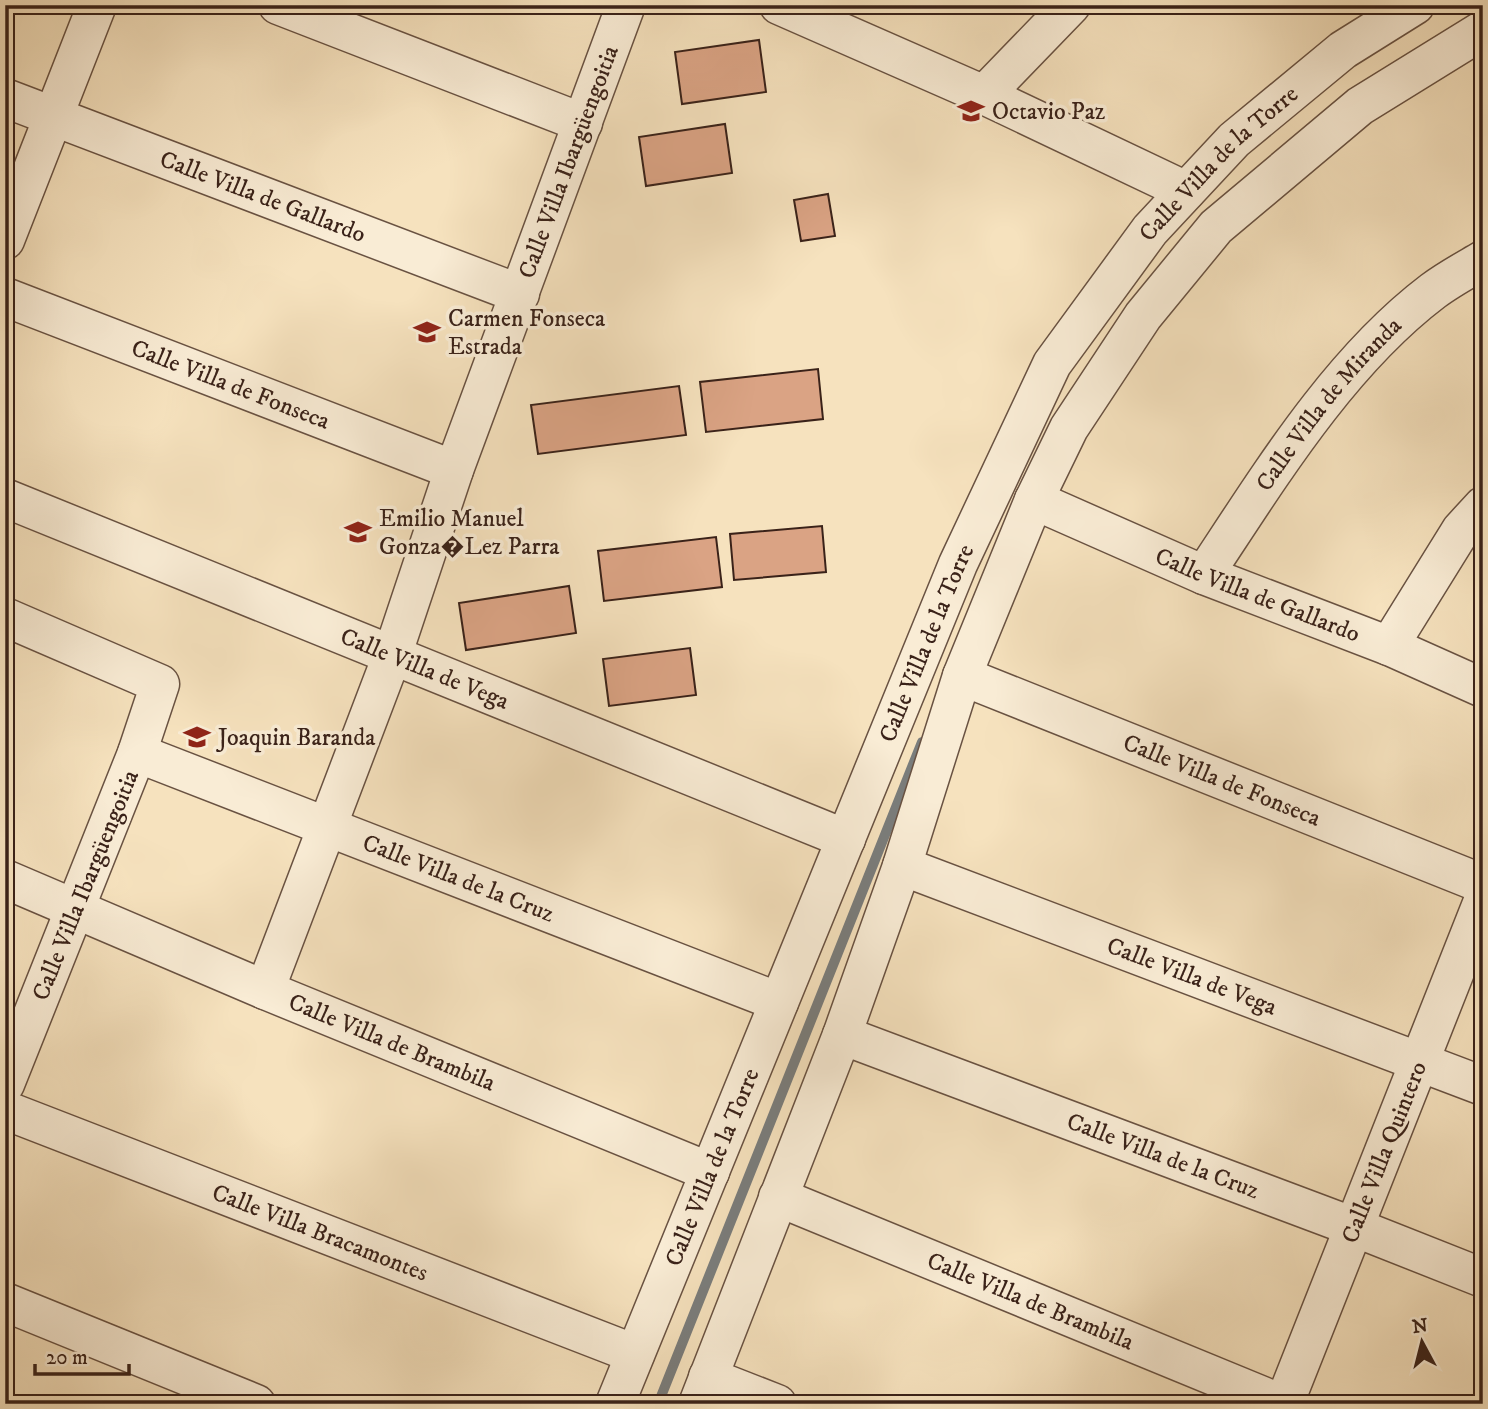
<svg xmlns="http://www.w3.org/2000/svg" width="1488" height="1409" font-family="'IM FELL DW Pica',serif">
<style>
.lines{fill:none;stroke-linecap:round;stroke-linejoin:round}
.stream{stroke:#7a7d7c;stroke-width:10}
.building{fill:#daa384;stroke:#3a2219;stroke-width:2}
.minor-casing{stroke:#695242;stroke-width:41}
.tertiary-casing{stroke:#695242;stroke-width:41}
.minor{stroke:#f9ecd5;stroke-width:38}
.tertiary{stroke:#f9ecd5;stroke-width:38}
.labels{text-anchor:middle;stroke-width:7;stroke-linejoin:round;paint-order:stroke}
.poi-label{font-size:24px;fill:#3a2219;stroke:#f9ecd5;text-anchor:start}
.street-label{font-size:24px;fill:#3a2219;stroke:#f9ecd5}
</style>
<rect width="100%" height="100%" fill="#f6e2be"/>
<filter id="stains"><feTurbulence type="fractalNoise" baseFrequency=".00286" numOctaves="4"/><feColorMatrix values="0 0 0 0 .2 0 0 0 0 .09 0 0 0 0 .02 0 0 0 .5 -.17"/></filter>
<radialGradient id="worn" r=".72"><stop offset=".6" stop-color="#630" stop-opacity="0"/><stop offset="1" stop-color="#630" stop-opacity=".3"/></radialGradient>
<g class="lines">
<polyline class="stream" points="658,1404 922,742"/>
</g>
<g class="building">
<polygon points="759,40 766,92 682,104 675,52"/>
<polygon points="725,124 732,173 646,186 639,137"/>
<polygon points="828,194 835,236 801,241 794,200"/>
<polygon points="818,369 823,419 706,432 700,382"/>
<polygon points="679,386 686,435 538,454 531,405"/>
<polygon points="822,526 826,572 734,580 730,534"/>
<polygon points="716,537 722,587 604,601 598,551"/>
<polygon points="569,586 576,633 466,650 459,603"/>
<polygon points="690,648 696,695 609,706 603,659"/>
</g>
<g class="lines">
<defs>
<g id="minor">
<polyline points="278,5 583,123"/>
<polyline points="779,5 984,95 1186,191"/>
<polyline points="984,95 1071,5"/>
<path id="s1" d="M5,98L520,294"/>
<polyline points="5,240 97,5"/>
<path id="s2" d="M5,297L454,470"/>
<path id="s3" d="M5,498L846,839"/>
<path id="s4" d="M1034,500L1204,575L1389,646L1483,688"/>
<path id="s5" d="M1204,575C1269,477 1338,363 1433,291C1449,279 1466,270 1483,260"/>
<polyline points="5,617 160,684 137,753 5,1084"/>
<polyline points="1389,646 1461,530 1483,506"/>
<path id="s6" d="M962,676L1483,884"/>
<path id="s7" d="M137,753L779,1002"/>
<path id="s8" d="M902,866L1483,1086"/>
<path id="s9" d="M5,879L265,990L710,1172"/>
<path id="s10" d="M265,990L392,656L454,470L626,5"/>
<path id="s11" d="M842,1035L1354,1227L1483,1278"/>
<path id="s12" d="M5,1110L635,1354"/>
<path id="s13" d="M778,1197L1282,1404"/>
<polyline points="5,1302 256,1404"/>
<polyline points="708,1377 777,1404"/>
<path id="s14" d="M1284,1404L1483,901"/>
</g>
<g id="tertiary">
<path id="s15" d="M615,1404L958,564L1052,364L1150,230L1234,140L1343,50L1415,5"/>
<polyline points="698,1404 842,1035 902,866 962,676 1034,500 1069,428 1143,316 1216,227 1360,106 1483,30"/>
</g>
</defs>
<use href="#minor" class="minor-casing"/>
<use href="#tertiary" class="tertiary-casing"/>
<use href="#minor" class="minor"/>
<use href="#tertiary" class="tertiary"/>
</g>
<defs>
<symbol id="school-bare" viewBox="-9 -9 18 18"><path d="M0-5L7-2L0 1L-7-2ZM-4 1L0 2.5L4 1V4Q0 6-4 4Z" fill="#8f2418" stroke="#f9ecd5" stroke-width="2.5" paint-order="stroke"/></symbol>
</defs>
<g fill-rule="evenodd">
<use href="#school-bare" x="952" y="92" width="38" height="38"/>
<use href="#school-bare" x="408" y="313" width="38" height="38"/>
<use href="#school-bare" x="339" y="513" width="38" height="38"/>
<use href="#school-bare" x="178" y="718" width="38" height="38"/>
</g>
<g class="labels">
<g class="poi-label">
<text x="992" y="119">Octavio Paz</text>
<text x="448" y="326">Carmen Fonseca<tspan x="448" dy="28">Estrada</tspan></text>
<text x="379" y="526">Emilio Manuel<tspan x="379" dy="28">Gonza�Lez Parra</tspan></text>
<text x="218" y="745">Joaquin Baranda</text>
</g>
<g class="street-label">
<text dy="8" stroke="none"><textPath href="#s10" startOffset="882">Calle Villa Ibargüengoitia</textPath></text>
<text dy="8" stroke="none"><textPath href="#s15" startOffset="1390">Calle Villa de la Torre</textPath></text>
<text dy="8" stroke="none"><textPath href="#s1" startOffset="276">Calle Villa de Gallardo</textPath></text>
<text dy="8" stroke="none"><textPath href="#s2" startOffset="242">Calle Villa de Fonseca</textPath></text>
<text dy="8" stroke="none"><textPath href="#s5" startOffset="212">Calle Villa de Miranda</textPath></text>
<text dy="8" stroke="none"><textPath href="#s4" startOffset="243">Calle Villa de Gallardo</textPath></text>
<text dy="8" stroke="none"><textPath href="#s15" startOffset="822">Calle Villa de la Torre</textPath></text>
<text dy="8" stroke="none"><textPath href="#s3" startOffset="453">Calle Villa de Vega</textPath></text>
<text dy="8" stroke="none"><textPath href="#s6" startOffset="280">Calle Villa de Fonseca</textPath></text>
<text dy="8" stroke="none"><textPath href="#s7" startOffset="345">Calle Villa de la Cruz</textPath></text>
<text transform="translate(85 885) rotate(-68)" y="8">Calle Villa Ibargüengoitia</text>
<text dy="8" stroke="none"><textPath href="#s8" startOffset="310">Calle Villa de Vega</textPath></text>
<text dy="8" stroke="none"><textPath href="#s9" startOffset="420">Calle Villa de Brambila</textPath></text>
<text dy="8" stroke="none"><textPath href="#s14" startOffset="271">Calle Villa Quintero</textPath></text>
<text dy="8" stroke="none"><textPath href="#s11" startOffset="343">Calle Villa de la Cruz</textPath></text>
<text dy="8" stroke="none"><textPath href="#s15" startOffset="256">Calle Villa de la Torre</textPath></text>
<text dy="8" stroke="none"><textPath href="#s12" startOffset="338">Calle Villa Bracamontes</textPath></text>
<text dy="8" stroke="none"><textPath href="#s13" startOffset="273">Calle Villa de Brambila</textPath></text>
</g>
</g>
<rect width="1488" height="1409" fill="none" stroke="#f6e2be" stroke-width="28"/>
<rect x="7" y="7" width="1474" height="1395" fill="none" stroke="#3a2219" stroke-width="3.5"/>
<rect x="14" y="14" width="1460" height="1381" fill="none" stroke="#3a2219" stroke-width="2"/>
<g transform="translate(1422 1342) rotate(353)" stroke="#f9ecd5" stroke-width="5" paint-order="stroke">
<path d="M0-5L12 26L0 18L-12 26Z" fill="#3a2219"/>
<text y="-10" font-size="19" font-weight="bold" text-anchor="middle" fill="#3a2219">N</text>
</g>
<path d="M35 1364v10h94v-10" fill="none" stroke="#3a2219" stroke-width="3.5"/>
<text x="46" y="1364" font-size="21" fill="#3a2219" stroke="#f9ecd5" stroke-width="5" paint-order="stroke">20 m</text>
<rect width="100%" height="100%" filter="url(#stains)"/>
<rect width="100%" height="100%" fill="url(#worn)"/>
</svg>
